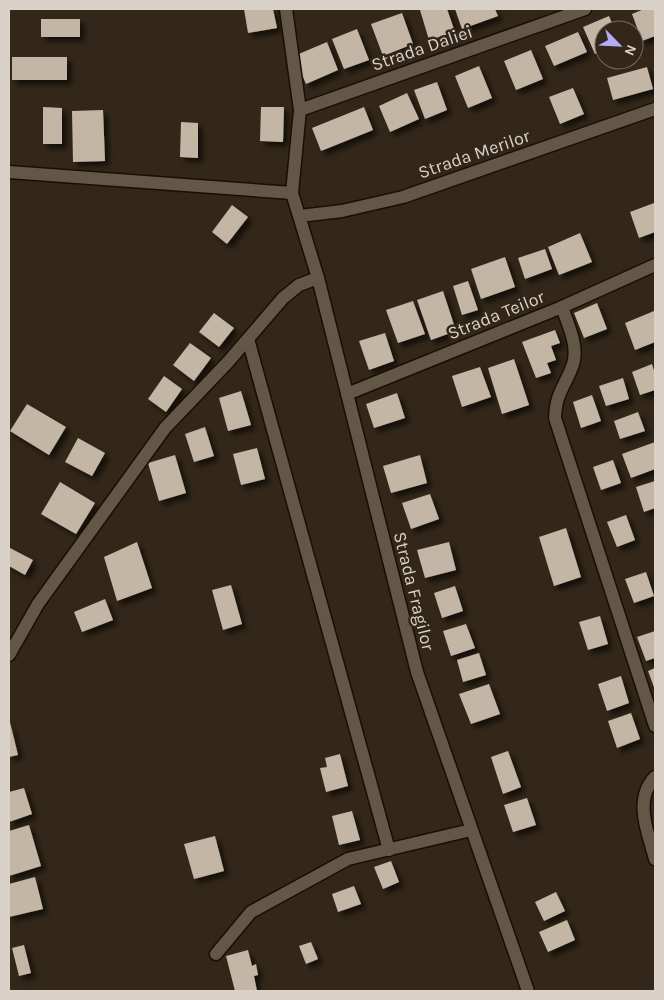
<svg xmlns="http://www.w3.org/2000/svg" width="664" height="1000" font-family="Karla,sans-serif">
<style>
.building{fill:#c4b6a4;filter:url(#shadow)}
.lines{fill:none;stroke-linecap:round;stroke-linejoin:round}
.minor-casing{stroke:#1a0f03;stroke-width:15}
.minor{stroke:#635747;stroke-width:12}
.labels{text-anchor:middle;stroke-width:5;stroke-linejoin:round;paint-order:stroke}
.street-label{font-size:18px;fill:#dad2c9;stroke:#322718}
</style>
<defs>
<filter id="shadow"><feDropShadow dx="4.5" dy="4.5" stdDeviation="2.5" flood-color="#0009"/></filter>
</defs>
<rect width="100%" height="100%" fill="#322718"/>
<g class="building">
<polygon points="244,9 273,9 277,28 248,33"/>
<polygon points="424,9 447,9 455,32 429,40 420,10"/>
<polygon points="455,9 495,9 498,16 462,29"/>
<polygon points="644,9 655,9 655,36 642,41 632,14"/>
<polygon points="402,13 413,44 383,56 371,24"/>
<polygon points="609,16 615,30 604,30 604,50 595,54 583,27"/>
<rect x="41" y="19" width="39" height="18"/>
<polygon points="357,29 369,60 344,69 332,39"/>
<polygon points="578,32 587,52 554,66 545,46"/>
<polygon points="327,42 338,70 306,84 294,56"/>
<polygon points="531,50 543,79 516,90 504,61"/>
<rect x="12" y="57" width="55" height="23"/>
<polygon points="479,66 492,98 468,108 455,76"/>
<polygon points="647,67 653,89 613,100 607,78"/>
<polygon points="437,82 447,110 425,119 414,90"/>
<polygon points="573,88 584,114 560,124 549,97"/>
<polygon points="407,93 419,119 390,132 379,106"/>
<polygon points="43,107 62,108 62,144 43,144"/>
<polygon points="261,107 284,107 283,142 260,141"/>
<polygon points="364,107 373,130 321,151 312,128"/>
<polygon points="103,110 105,161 73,162 72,111"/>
<polygon points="181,122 198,123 198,158 180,157"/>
<polygon points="654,203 655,232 639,238 630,212"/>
<polygon points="232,205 248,217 227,244 212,232"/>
<polygon points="580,233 592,262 559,275 548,247"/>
<polygon points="545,249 552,269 525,279 518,258"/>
<polygon points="505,257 515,287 481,299 471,269"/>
<polygon points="468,281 478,310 462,315 453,286"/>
<polygon points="443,291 456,331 431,340 417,300"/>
<polygon points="413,301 425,334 398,343 386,310"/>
<polygon points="597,303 607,329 584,338 574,313"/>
<polygon points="654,311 655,342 635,350 625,323"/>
<polygon points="214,313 234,328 219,347 199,332"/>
<polygon points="555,330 560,343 551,346 556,360 547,363 551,373 536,378 522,342"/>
<polygon points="385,333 394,361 369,370 359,341"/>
<polygon points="190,343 211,358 194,381 173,365"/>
<polygon points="514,359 529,405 502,414 488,368"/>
<polygon points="652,364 655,374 655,390 640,395 632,372"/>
<polygon points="480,367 491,397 462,407 452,376"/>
<polygon points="164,376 182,389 166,412 148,399"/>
<polygon points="623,378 629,399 606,406 599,386"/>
<polygon points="241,391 251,425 228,431 219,398"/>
<polygon points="397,393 405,418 374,428 366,404"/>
<polygon points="592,395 601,421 581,428 573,402"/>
<polygon points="27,404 66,427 49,455 10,431"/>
<polygon points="638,412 645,431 620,439 614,421"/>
<polygon points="205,427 214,456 194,462 185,434"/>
<polygon points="78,438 105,453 92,476 65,462"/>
<polygon points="655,442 655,469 631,478 622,454"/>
<polygon points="257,448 265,479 241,485 233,454"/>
<polygon points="175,455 186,493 159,501 148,463"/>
<polygon points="420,455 427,483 391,493 383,466"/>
<polygon points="613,460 621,483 601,490 593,467"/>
<polygon points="655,481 655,508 644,512 636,487"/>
<polygon points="60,482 95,503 76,534 41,514"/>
<polygon points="430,494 439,519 411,529 402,503"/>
<polygon points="626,515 635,540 617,547 607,522"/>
<polygon points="566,528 581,577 554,586 539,537"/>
<polygon points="137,542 152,588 117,601 104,557"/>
<polygon points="449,542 456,570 425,578 417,550"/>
<polygon points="10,548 33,560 25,575 9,566"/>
<polygon points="646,572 654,596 634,603 625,579"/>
<polygon points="231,585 242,624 223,630 212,590"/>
<polygon points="455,586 463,611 442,618 434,593"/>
<polygon points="105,599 113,620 82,632 74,612"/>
<polygon points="600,616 608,644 588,650 579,622"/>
<polygon points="466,624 475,648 451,656 443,631"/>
<polygon points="655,631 655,658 646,661 637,637"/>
<polygon points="479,653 486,675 463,682 457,660"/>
<polygon points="655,668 655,690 648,671"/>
<polygon points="621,676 629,703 607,711 598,684"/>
<polygon points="489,684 500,714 471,724 459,694"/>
<polygon points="631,713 640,739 617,748 608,721"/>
<polygon points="9,718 18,755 9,757"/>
<polygon points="508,751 521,787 503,794 491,757"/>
<polygon points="340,754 348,786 326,792 320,768 327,767 325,758"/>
<polygon points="24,788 32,814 9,822 9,792"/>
<polygon points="527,798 536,825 513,832 504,805"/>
<polygon points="352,811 360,840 339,845 332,816"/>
<polygon points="29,825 41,866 9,876 9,831"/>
<polygon points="215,836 224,871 194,879 184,844"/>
<polygon points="391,861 399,882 383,889 374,867"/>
<polygon points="35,877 43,909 9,917 9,884"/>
<polygon points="354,886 361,904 338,912 332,894"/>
<polygon points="556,892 565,911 544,921 535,902"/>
<polygon points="567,920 575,940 548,952 539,932"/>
<polygon points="311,942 318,959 306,964 299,946"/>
<polygon points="24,945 31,973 19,976 12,948"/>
<polygon points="248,950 252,966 256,964 258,975 254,976 257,991 235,991 226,956"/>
</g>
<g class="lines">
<defs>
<g id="minor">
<polyline points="286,9 300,110 292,193 318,278 417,672 528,991"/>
<polyline points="300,110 585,9"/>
<polyline points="9,172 292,193"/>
<polyline points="300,216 342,211 403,197 655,109"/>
<path d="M562,307C568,325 580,348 572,367C564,388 556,393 555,418L655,726"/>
<polyline points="248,339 389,850"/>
<polyline points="347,394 562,307 655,265"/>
<polyline points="9,655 38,604 165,428 228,362 283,298 299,285 318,278"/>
<path d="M655,777C633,800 648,832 655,859"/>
<polyline points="216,954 251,912 348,859 471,830"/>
</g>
</defs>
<use href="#minor" class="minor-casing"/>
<use href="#minor" class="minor"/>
</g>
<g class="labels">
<g class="street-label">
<text transform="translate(422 48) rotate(-19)" y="6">Strada Daliei</text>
<text transform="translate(474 154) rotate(-19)" y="6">Strada Merilor</text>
<text transform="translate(496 315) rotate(-22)" y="6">Strada Teilor</text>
<text transform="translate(414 591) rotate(76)" y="6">Strada Fragilor</text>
</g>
</g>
<rect width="664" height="1000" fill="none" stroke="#dad2c9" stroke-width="20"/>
<g transform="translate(619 45) rotate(114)"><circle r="24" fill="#322718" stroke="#756b5f"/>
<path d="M0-4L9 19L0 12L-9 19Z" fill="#b3adf9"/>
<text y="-8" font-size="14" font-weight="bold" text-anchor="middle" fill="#dad2c9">N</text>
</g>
</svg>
